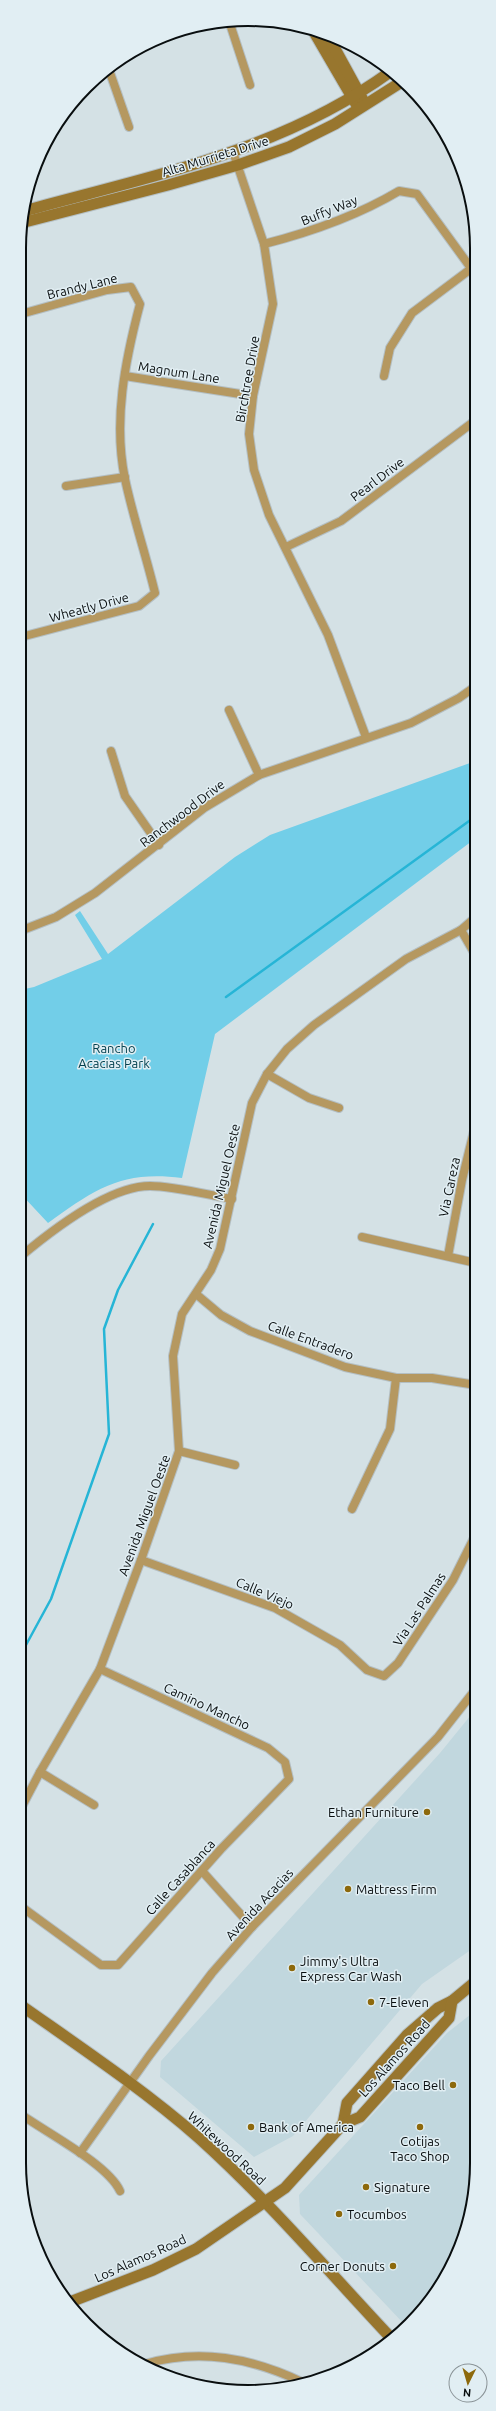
<svg xmlns="http://www.w3.org/2000/svg" width="496" height="2411" font-family="Ubuntu,sans-serif">
<style>
.built{fill:#c1d7de}
.green{fill:#72cee8}
.lines{fill:none;stroke-linecap:round;stroke-linejoin:round}
.stream{stroke:#26b5d6;stroke-width:2.5}
.street-casing{stroke:#b4bfc3;stroke-width:10}
.secondary-casing{stroke:#b4bfc3;stroke-width:13}
.street{stroke:#b59860;stroke-width:8}
.secondary{stroke:#98762e;stroke-width:11}
.poi-dot{fill:#8d690c;stroke:#e1eef3;stroke-width:1.5}
.labels{text-anchor:middle;stroke-width:3;stroke-linejoin:round;paint-order:stroke}
.street-label{font-size:13px;fill:#090e0f;stroke:#e1eef3}
.park-label{font-size:13px;fill:#013f4d;stroke:#e1eef3}
.poi-label{font-size:13px;fill:#090e0f;stroke:#e1eef3;text-anchor:start}
.rim{fill:none;stroke:#090e0f;stroke-width:2}
</style>
<rect width="100%" height="100%" fill="#d4e1e5"/>
<g class="built">
<polygon points="475,1710 475,1947 422,1984 293,2136 254,2157 160,2077 161,2061 440,1753"/>
<polygon points="475,2011 475,2193 453,2264 406,2326 300,2214 299,2195 447,2033"/>
</g>
<path class="green" d="M476,758V838L215,1034L182,1178C122,1170 95,1189 48,1223L20,1193V990L34,987L102,959L75,915L80,911L108,954L235,857L270,835L470,763Z"/>
<g class="lines">
<g class="stream">
<polyline points="226,997 476,816"/>
<polyline points="20,1656 51,1599 109,1434 104,1329 118,1290 153,1224"/>
</g>
<defs>
<g id="street">
<polyline points="230,24 250,85"/>
<polyline points="108,67 129,127"/>
<polyline points="233,152 264,244 273,304 253,396 249,434 254,470 269,515 328,635 366,737"/>
<path d="M264,244C311,232 357,216 399,191L417,194L476,275"/>
<polyline points="125,376 253,396"/>
<polyline points="384,376 390,348 412,313 472,268"/>
<polyline points="66,486 125,477"/>
<polyline points="286,547 341,521 476,420"/>
<path d="M21,637L139,606L155,593C146,555 133,517 125,479C113,421 125,361 140,304L131,287L107,290L21,314"/>
<polyline points="229,710 259,775"/>
<polyline points="111,751 125,796 159,845"/>
<polyline points="461,930 476,956"/>
<polyline points="20,931 56,917 95,893 204,808 259,775 411,723 459,698 476,686"/>
<polyline points="267,1074 309,1098 339,1108"/>
<polyline points="362,1237 476,1263"/>
<polyline points="448,1256 462,1180 476,1123"/>
<path d="M20,1257C51,1231 109,1186 150,1186C173,1186 209,1195 232,1199"/>
<polyline points="196,1294 221,1315 250,1331 345,1367 396,1378 432,1378 476,1385"/>
<polyline points="20,1413 20,1377"/>
<polyline points="179,1451 235,1465"/>
<polyline points="352,1509 390,1429 396,1378"/>
<polyline points="141,1560 275,1608 340,1645 367,1670 384,1676 398,1663 453,1580 476,1534"/>
<polyline points="40,1772 94,1805"/>
<polyline points="19,1812 40,1772 100,1669 141,1560 179,1451 173,1356 182,1314 211,1270 220,1249 252,1103 267,1074 287,1049 314,1025 406,959 461,930 476,917"/>
<polyline points="202,1871 252,1927"/>
<polyline points="19,1905 101,1965 118,1965 221,1849 289,1779 285,1762 268,1748 100,1669"/>
<path d="M19,2113C45,2132 108,2164 120,2191"/>
<polyline points="80,2153 149,2056 212,1973 252,1927 438,1737 475,1690"/>
<path d="M145,2364C200,2348 251,2358 302,2382"/>
</g>
<g id="secondary">
<polyline points="314,32 356,104"/>
<polyline points="328,36 363,100"/>
<path d="M24,211C151,176 281,151 390,72"/>
<polyline points="21,223 168,185 238,165 289,147 335,124 403,81"/>
<path d="M19,2004C80,2047 143,2089 199,2138C268,2200 329,2272 392,2339"/>
<polyline points="343,2124 347,2103 407,2035 438,2008 452,2001 475,1982"/>
<polyline points="70,2302 153,2270 196,2249 285,2188 343,2124 360,2117 449,2018 452,2001"/>
</g>
</defs>
<use href="#street" class="street-casing"/>
<use href="#secondary" class="secondary-casing"/>
<use href="#street" class="street"/>
<use href="#secondary" class="secondary"/>
</g>
<g class="poi-dot">
<circle cx="427" cy="1812" r="4"/>
<circle cx="348" cy="1889" r="4"/>
<circle cx="292" cy="1968" r="4"/>
<circle cx="371" cy="2002" r="4"/>
<circle cx="453" cy="2085" r="4"/>
<circle cx="251" cy="2127" r="4"/>
<circle cx="420" cy="2127" r="4"/>
<circle cx="366" cy="2187" r="4"/>
<circle cx="339" cy="2214" r="4"/>
<circle cx="393" cy="2266" r="4"/>
</g>
<g class="labels">
<g class="street-label">
<text transform="translate(215 156) rotate(-17)" y="5">Alta Murrieta Drive</text>
<text transform="translate(329 210) rotate(-22)" y="5">Buffy Way</text>
<text transform="translate(82 286) rotate(-14)" y="5">Brandy Lane</text>
<text transform="translate(179 372) rotate(9)" y="5">Magnum Lane</text>
<text transform="translate(247 379) rotate(-80)" y="5">Birchtree Drive</text>
<text transform="translate(377 479) rotate(-37)" y="5">Pearl Drive</text>
<text transform="translate(89 607) rotate(-15)" y="5">Wheatly Drive</text>
<text transform="translate(182 813) rotate(-37)" y="5">Ranchwood Drive</text>
<text transform="translate(221 1186) rotate(-77)" y="5">Avenida Miguel Oeste</text>
<text transform="translate(449 1187) rotate(-78)" y="5">Via Careza</text>
<text transform="translate(311 1340) rotate(20)" y="5">Calle Entradero</text>
<text transform="translate(144 1515) rotate(-70)" y="5">Avenida Miguel Oeste</text>
<text transform="translate(265 1593) rotate(23)" y="5">Calle Viejo</text>
<text transform="translate(419 1609) rotate(-57)" y="5">Via Las Palmas</text>
<text transform="translate(207 1706) rotate(25)" y="5">Camino Mancho</text>
<text transform="translate(180 1877) rotate(-48)" y="5">Calle Casablanca</text>
<text transform="translate(259 1904) rotate(-47)" y="5">Avenida Acacias</text>
<text transform="translate(394 2058) rotate(-48)" y="5">Los Alamos Road</text>
<text transform="translate(227 2148) rotate(43)" y="5">Whitewood Road</text>
<text transform="translate(140 2258) rotate(-24)" y="5">Los Alamos Road</text>
</g>
<g class="park-label">
<text x="114" y="1053">Rancho<tspan x="114" dy="15">Acacias Park</tspan></text>
</g>
<g class="poi-label">
<text x="419" y="1817" text-anchor="end">Ethan Furniture</text>
<text x="356" y="1894">Mattress Firm</text>
<text x="300" y="1966">Jimmy's Ultra<tspan x="300" dy="15">Express Car Wash</tspan></text>
<text x="379" y="2007">7-Eleven</text>
<text x="445" y="2090" text-anchor="end">Taco Bell</text>
<text x="259" y="2132">Bank of America</text>
<text x="420" y="2146" text-anchor="middle">Cotijas<tspan x="420" dy="15">Taco Shop</tspan></text>
<text x="374" y="2192">Signature</text>
<text x="347" y="2219">Tocumbos</text>
<text x="385" y="2271" text-anchor="end">Corner Donuts</text>
</g>
</g>
<path d="M0 0H496V2411H0ZM248 26H248A222 222 0 0 1 470 248V2163A222 222 0 0 1 248 2385H248A222 222 0 0 1 26 2163V248A222 222 0 0 1 248 26Z" fill="#e1eef3" fill-rule="evenodd"/>
<path class="rim" d="M248 26H248A222 222 0 0 1 470 248V2163A222 222 0 0 1 248 2385H248A222 222 0 0 1 26 2163V248A222 222 0 0 1 248 26Z"/>
<g transform="translate(468 2383) rotate(185)"><circle r="19" fill="#e1eef3" stroke="#8b9498"/>
<path d="M0-3L7 15L0 10L-7 15Z" fill="#8d690c"/>
<text y="-6" font-size="11" font-weight="bold" text-anchor="middle" fill="#090e0f">N</text>
</g>
</svg>
